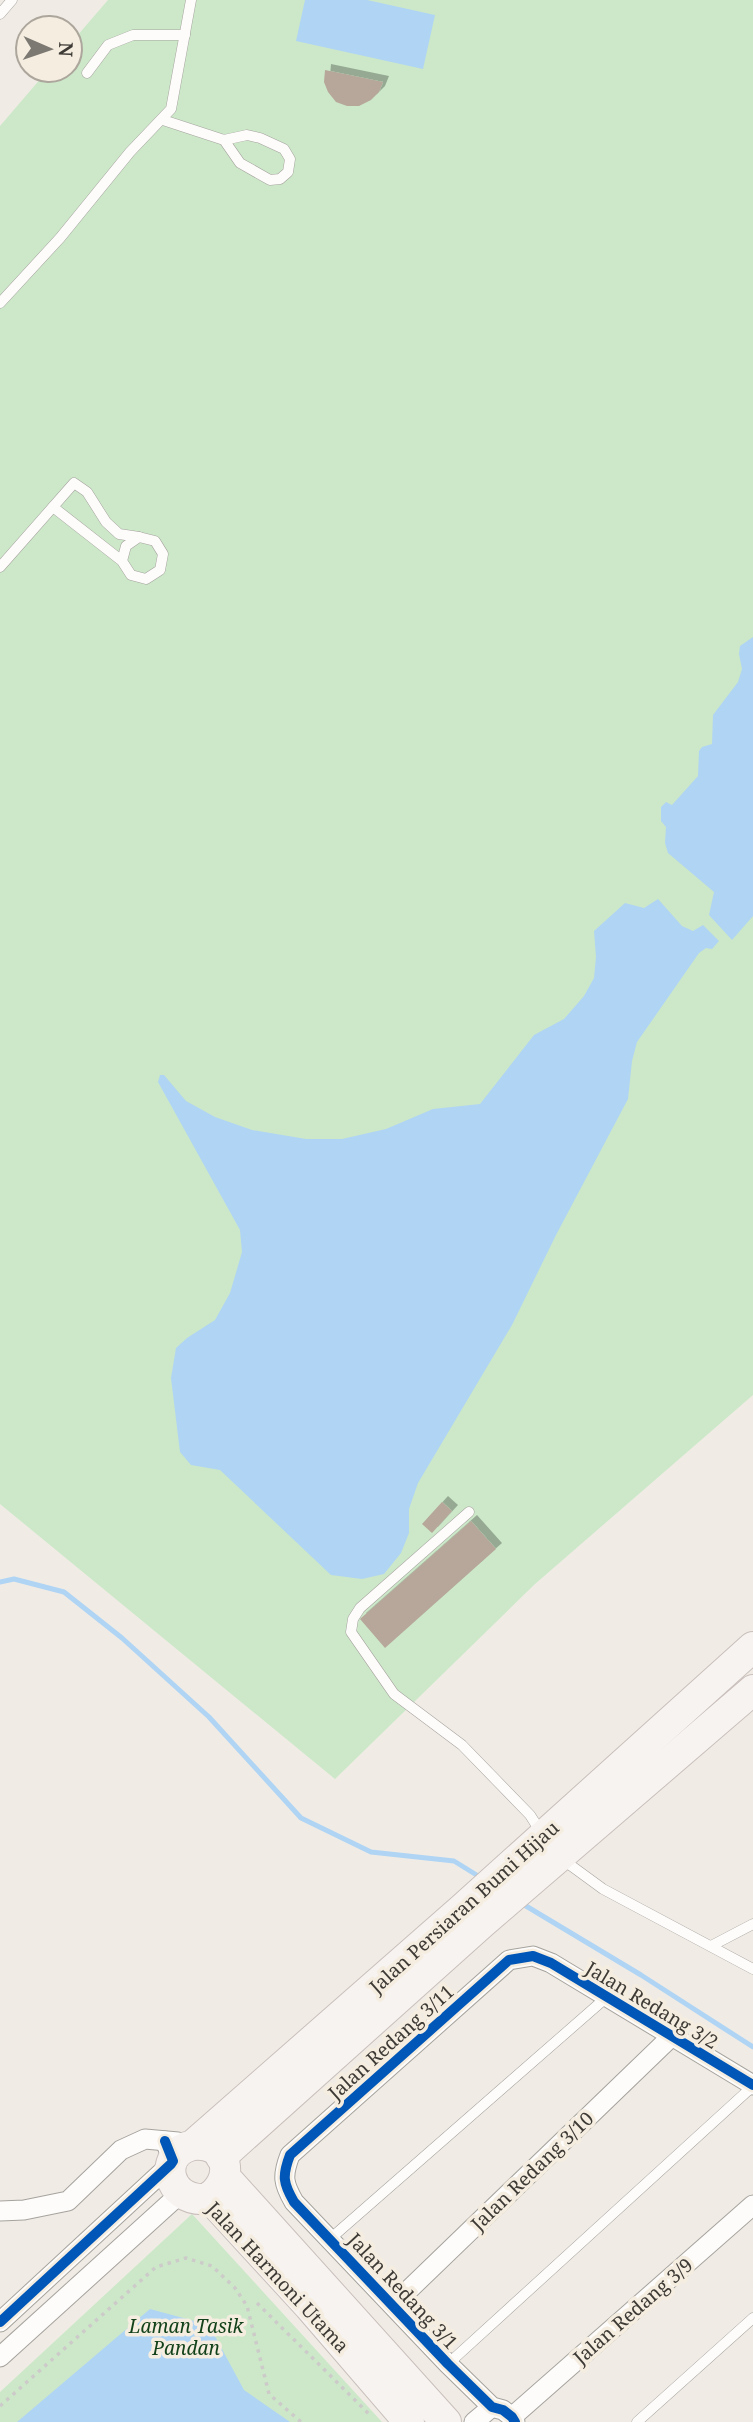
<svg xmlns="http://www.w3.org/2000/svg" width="753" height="2422" font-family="'Noto Serif',serif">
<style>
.green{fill:#cce8c9}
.water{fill:#b0d4f4}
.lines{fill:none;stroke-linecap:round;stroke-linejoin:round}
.stream{stroke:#b0d4f4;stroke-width:5}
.building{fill:#b6a79a;filter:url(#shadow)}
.service-casing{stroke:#a6a39e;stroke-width:11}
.minor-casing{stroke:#a6a39e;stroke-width:21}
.primary-casing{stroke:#c9bfbb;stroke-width:32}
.path{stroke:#cdcbc9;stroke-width:3.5;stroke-dasharray:3.5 5;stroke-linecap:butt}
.service{stroke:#fdfcfb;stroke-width:10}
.minor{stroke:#fdfcfb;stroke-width:19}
.primary{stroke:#f7f3f1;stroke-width:30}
.cycleway-casing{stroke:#f5ede0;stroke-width:15}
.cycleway{stroke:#0057b8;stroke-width:10}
.labels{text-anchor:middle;stroke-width:7;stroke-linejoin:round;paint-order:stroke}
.street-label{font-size:19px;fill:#3e3b36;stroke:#f5ede0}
.park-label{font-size:19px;font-style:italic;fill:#13421a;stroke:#f5ede0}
</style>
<defs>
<filter id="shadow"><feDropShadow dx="6" dy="-6" stdDeviation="0" flood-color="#0004"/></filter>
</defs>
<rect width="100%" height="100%" fill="#f0ece5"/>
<g class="green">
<polygon points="108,0 753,0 753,1395 535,1584 335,1779 0,1504 0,126 48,70 70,70 70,44"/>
<polygon points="192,2214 382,2422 0,2422 0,2392"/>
</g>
<g class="water">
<polygon points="305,0 367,0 435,15 423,69 296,41"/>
<polygon points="753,637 753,916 732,940 709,915 714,892 668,853 665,843 666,827 661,821 661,807 666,802 672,805 698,776 699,751 702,747 712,744 713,715 738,682 742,669 739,654 740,646"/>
<polygon points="658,899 682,926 693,931 703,925 719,941 712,949 706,948 699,953 637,1042 632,1061 628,1099 556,1235 512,1325 418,1483 409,1509 409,1533 401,1553 384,1574 362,1579 331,1575 220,1470 191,1465 180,1452 171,1378 176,1348 187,1338 215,1320 230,1293 242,1252 240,1230 158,1082 160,1075 164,1075 186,1101 215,1117 252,1130 306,1139 342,1139 386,1129 433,1109 480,1104 534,1035 564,1019 584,996 594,978 596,957 594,931 625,903 644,908"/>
<polygon points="150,2309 209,2325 244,2390 290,2422 17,2422"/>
</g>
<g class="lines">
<g class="stream">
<polyline points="0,1582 14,1579 64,1592 122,1638 209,1717 301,1818 371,1852 454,1861 483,1879"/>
<polyline points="521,1903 641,1975 753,2047"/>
</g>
</g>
<g class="building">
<polygon points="325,70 383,82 379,92 371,100 359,106 347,106 336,102 328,92 324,82"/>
<polygon points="442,1502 452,1511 432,1533 422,1524"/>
<polygon points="471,1521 496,1549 385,1648 360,1619"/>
</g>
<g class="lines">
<defs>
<g id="service">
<polyline points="0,14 12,0"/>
<polyline points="87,73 108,45 133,35 185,35"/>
<polyline points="163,120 224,140 240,163 270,180 280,179 288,172 290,159 284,149 260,138 247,135 224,140"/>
<polyline points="0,303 60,238 130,152 171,109 191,0"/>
<polyline points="53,507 122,561 131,575 146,579 160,570 163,554 155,541 139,537 126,546 122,561"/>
<polyline points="0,567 74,483 87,492 106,522 119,534 139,537"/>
<polyline points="469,1512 360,1608 353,1619 351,1632 394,1694 462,1745 530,1815 542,1834"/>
<polyline points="562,1859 603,1889 753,1969"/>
<polyline points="711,1946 753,1924"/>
<polyline points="330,2239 608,1996"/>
<polyline points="448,2364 753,2086"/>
<polyline points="637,2422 753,2318"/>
</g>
<g id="minor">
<polyline points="0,2211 24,2210 68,2201 121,2150 145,2139 178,2142"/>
<polyline points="393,2305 671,2037"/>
<polyline points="0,2322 171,2164 173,2161 165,2141"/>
<polyline points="0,2357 181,2193"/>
<polyline points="512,2417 753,2205"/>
<polyline points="474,2422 492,2407"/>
<path d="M515,2422L512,2417L503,2410L492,2407L448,2364L294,2202C283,2183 282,2176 290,2155L509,1960L533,1956L551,1963L753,2085"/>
</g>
<g id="primary">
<path d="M193,2145C230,2141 236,2182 206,2199C166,2202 157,2153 193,2145L462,1909L753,1647"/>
<polyline points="221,2157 482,1923 753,1690"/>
<polyline points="225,2177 446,2422"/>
<polyline points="209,2197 309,2306 409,2422"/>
</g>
</defs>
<use href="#service" class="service-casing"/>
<use href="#minor" class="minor-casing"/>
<use href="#primary" class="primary-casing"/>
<g class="path">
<polyline points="257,2303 370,2415"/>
<polyline points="0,2406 156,2267 186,2258 212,2266 235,2288 247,2306 269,2394 301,2422"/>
</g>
<use href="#service" class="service"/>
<use href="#minor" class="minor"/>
<use href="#primary" class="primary"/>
<defs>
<g id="cycleway">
<polyline points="0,2322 171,2164 173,2161 165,2141"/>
<path d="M515,2422L512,2417L503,2410L492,2407L448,2364L294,2202C283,2183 282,2176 290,2155L509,1960L533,1956L551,1963L753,2085"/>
</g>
</defs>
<use href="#cycleway" class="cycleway-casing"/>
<use href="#cycleway" class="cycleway"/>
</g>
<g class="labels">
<g class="street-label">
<text transform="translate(464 1907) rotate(-42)" y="7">Jalan Persiaran Bumi Hijau</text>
<text transform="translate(652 2005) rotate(31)" y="7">Jalan Redang 3/2</text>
<text transform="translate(391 2042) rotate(-42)" y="7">Jalan Redang 3/11</text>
<text transform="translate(532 2171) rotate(-44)" y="7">Jalan Redang 3/10</text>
<text transform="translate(278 2277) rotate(47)" y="7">Jalan Harmoni Utama</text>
<text transform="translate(403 2291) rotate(47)" y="7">Jalan Redang 3/1</text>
<text transform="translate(633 2311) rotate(-41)" y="7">Jalan Redang 3/9</text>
</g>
<g class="park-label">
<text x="186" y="2333">Laman Tasik<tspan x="186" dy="22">Pandan</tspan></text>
</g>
</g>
<g transform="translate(49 49) rotate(92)"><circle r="33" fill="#f5ede0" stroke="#aca69c" stroke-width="2"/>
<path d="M0-5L12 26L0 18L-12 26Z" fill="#7c7973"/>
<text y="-10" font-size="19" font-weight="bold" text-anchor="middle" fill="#3e3b36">N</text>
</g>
</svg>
